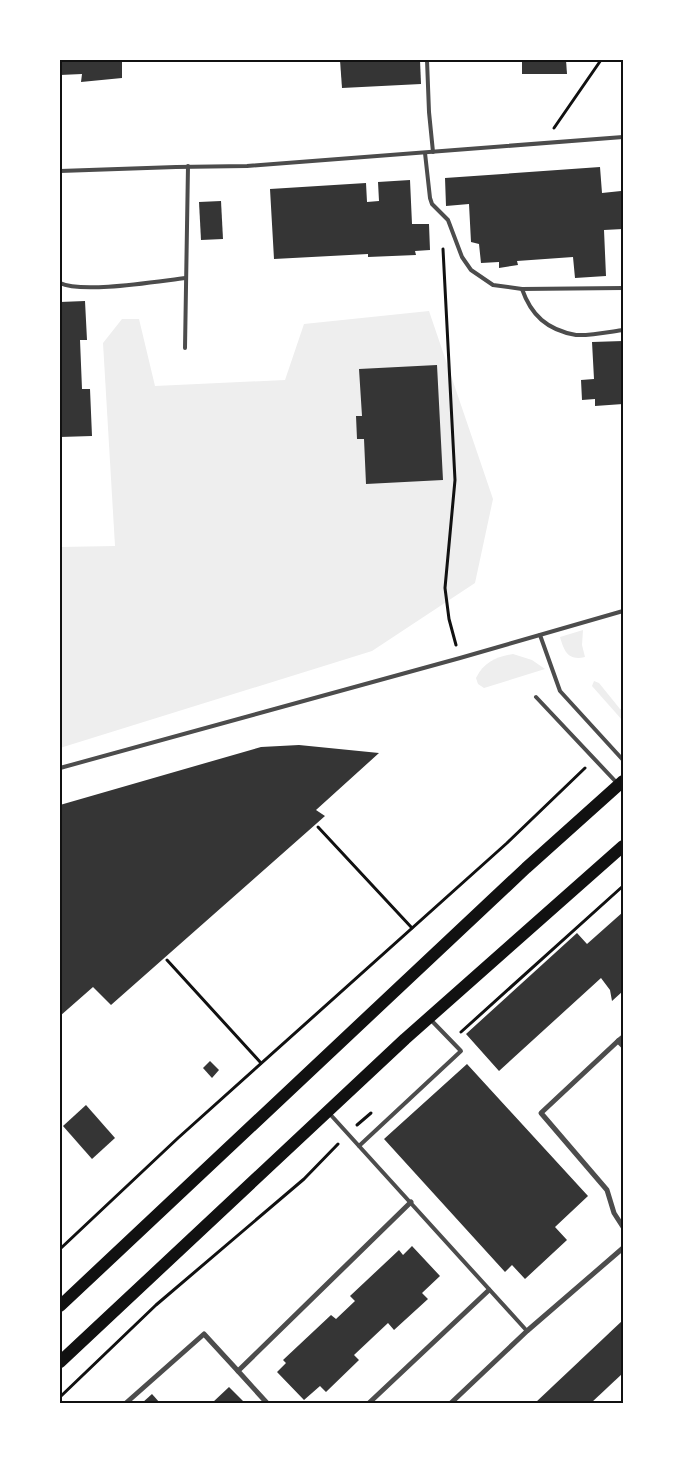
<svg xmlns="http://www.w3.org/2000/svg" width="683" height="1463" font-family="'Source Sans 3',sans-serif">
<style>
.green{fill:#eee}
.building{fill:#353535}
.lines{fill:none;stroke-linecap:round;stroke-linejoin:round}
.path{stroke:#111;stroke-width:3}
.service{stroke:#4c4c4c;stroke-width:4}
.minor{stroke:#4c4c4c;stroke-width:5}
.primary{stroke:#111;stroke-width:12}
.neatline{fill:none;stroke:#111;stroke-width:2}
</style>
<rect width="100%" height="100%" fill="#fff"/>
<g class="green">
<polygon points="429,311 493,499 475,583 372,651 60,748 60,547 115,546 103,343 122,319 139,319 155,386 285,380 304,324"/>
<path d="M583,630L582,645L585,657C568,661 564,651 560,637Z"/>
<path d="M513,654L532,660L545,669L484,688L478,684L476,678C484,662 496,657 513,654Z"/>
<polygon points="594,681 599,683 620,709 623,709 623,721 592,686"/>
</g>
<g class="building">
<polygon points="60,60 122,60 122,78 81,82 82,74 60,75"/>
<polygon points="340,60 420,60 421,84 342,88"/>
<polygon points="522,60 566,60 567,74 522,74"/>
<polygon points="600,167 602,193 621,191 623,212 623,229 604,230 606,276 575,278 573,257 517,261 518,265 499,268 499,262 481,263 479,244 471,242 469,204 446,206 445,178"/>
<polygon points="410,180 412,224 429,224 430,250 415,251 416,255 368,257 368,254 274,259 270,189 366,183 367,202 379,201 378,182"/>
<polygon points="221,201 223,239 201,240 199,202"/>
<polygon points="85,301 87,340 80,340 82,389 90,389 92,436 60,437 60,302"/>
<polygon points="623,341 623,404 595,406 595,399 582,400 581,380 594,379 592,342"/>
<polygon points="437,365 443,480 366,484 364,439 357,439 356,416 362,416 359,369"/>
<polygon points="299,745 379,753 316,810 325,816 111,1005 93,987 60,1016 60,805 261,747"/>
<polygon points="623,912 623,991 612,1001 610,990 601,978 499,1071 466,1034 577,933 587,944"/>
<polygon points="210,1061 219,1070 212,1078 203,1068"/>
<polygon points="467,1064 588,1196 555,1227 567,1240 525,1279 512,1265 505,1272 384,1139"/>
<polygon points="86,1105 115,1138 92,1159 63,1126"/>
<polygon points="412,1246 440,1276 422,1293 428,1299 394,1330 388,1323 354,1355 359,1360 326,1392 320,1386 304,1400 277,1372 286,1363 283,1360 331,1315 336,1319 355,1301 350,1296 399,1250 403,1255"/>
<polygon points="623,1320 623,1373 591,1403 535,1403"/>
<polygon points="229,1387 245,1403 212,1403"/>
<polygon points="152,1394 160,1403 142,1403"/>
</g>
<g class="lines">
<g class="path">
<polyline points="554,128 601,60"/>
<polyline points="443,249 455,480 445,588 449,619 456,645"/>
<polyline points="318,827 412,928"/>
<polyline points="167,960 261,1063"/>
<polyline points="461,1032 623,886"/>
<polyline points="357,1125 371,1113"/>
<polyline points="60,1249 178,1138 507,843 585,768"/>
<polyline points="60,1397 156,1305 304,1179 338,1144"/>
</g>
<g class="service">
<polyline points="427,60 429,112 433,152"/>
<polyline points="425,153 430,198 432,204 448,220 462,257 471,270 493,285 522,289 623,288"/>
<polyline points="60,171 176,167 247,166 623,137"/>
<path d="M60,283C82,294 159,281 186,278"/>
<path d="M522,289C531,315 547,330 576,335C589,336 609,332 623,330"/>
<polyline points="185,348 188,166"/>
<polyline points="540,635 560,691 623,760"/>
<polyline points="536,697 617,783"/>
<polyline points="60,768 460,658 623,611"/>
<polyline points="329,1113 527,1331"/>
<polyline points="359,1146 461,1051 430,1019"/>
</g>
<g class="minor">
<polyline points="623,1037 618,1041 623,1046"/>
<polyline points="618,1041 541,1113 607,1190 614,1213 623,1227"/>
<polyline points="126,1403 204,1334 238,1371"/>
<polyline points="267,1403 238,1371 411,1202"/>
<polyline points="369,1403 489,1290"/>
<polyline points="451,1403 527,1331 623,1248"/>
</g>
<g class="primary">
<polyline points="60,1306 526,868 623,781"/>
<polyline points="60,1362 405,1039 623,846"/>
</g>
</g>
<rect width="683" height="1463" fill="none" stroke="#ffffff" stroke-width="122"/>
<rect x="61" y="61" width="561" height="1341" class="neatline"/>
</svg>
